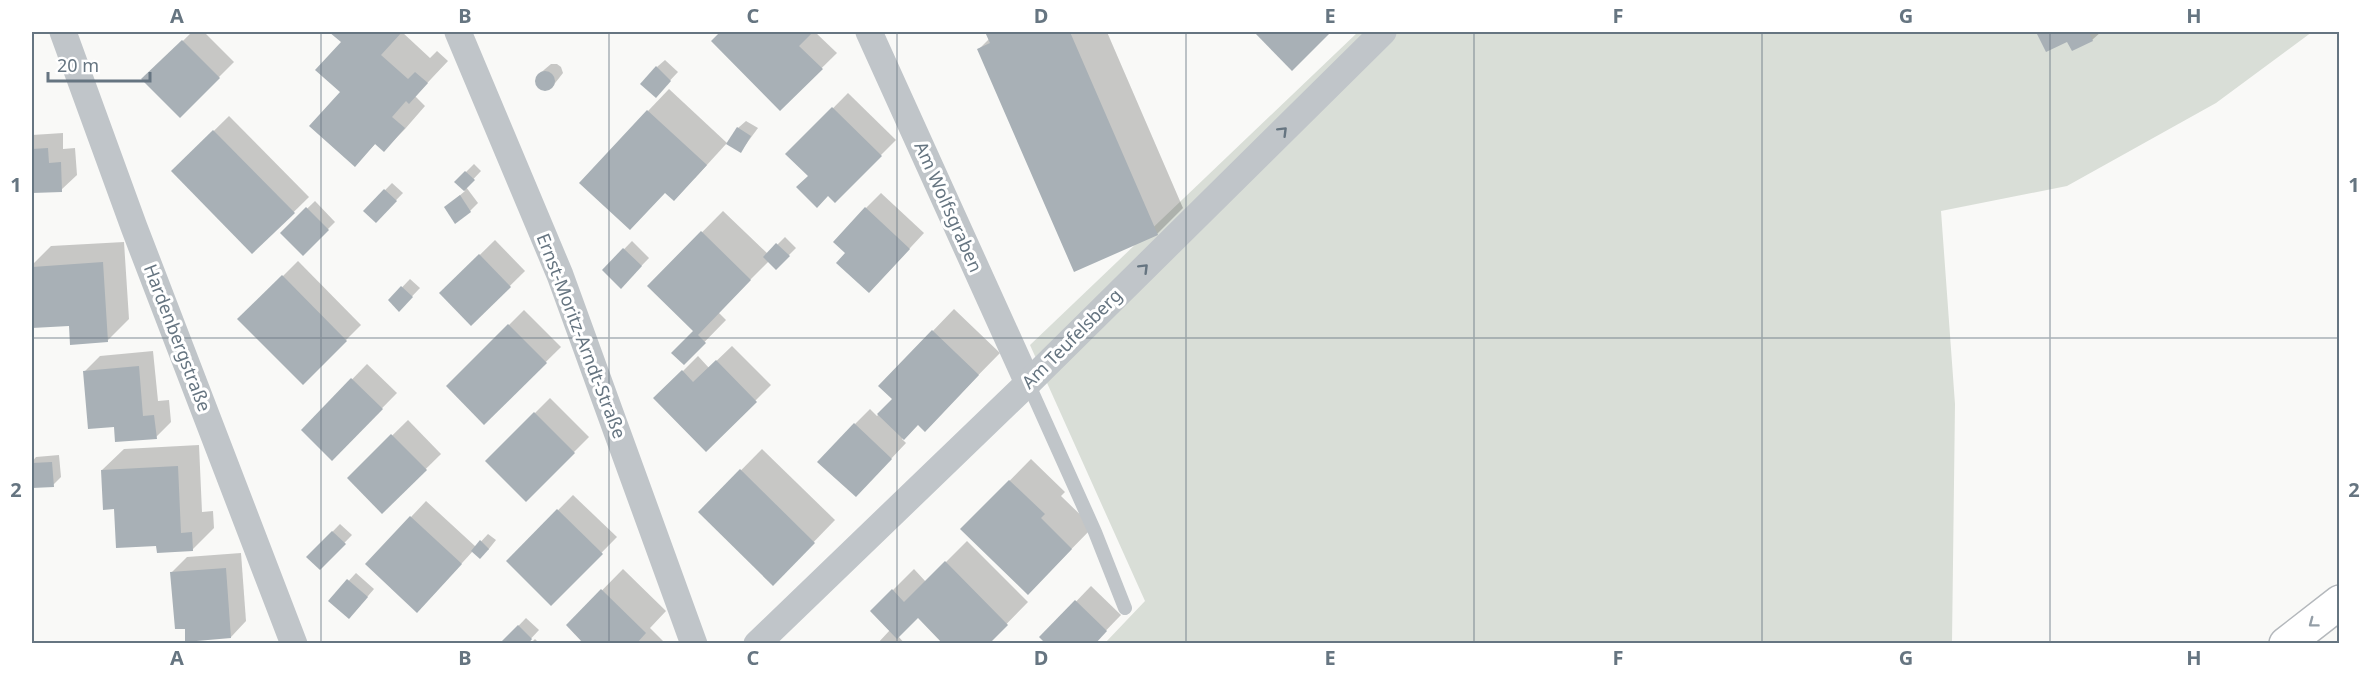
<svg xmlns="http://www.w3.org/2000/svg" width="2371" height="675" font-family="'Noto Sans',sans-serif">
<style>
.green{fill:#d9ded7}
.shadow{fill:#0003}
.building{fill:#a8b0b6}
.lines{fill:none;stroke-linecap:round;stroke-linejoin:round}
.highway-casing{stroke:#b4b8bc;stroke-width:36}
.lane{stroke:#c0c5c9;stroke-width:14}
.street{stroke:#c0c5c9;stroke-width:27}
.highway{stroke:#fff;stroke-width:33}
.oneway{stroke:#667581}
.oneway2{stroke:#949ea7}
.grid{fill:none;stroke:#667581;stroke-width:1.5;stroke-opacity:0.55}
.labels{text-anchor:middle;stroke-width:6;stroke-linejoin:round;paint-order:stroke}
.street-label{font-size:18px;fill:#667581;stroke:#fff}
.neatline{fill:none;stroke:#667581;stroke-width:2}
.grid-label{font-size:20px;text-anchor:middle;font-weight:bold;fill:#667581}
</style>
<rect width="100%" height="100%" fill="#f9f9f7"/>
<polygon class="green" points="1358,32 2312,32 2216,103 2067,186 1941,211 1955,404 1952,643 1105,643 1145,601 1030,345"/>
<g class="shadow">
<polygon points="192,32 204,32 234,62 180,116 144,79"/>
<polygon points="332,32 402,32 430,58 437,51 448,61 415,96 425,106 405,129 384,150 376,143 355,165 342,92 343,42"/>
<polygon points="722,32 815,32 837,53 780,109 713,41"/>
<polygon points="986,32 1107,32 1183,208 1157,234 979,49 989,39"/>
<polygon points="1256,32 1329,32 1292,69"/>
<polygon points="2037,32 2101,32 2092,40 2068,40 2046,50"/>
<polygon points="32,50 34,73 32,76"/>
<polygon points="665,60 678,72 663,88 657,67"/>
<polygon points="551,64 557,64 561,67 563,73 552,87 542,89 536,81 538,75"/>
<polygon points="669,89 727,143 695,178 666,191 648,111"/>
<polygon points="848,93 896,140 835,201 788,154"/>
<polygon points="229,116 309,197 253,252 173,171"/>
<polygon points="746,121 758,128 741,151 738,128"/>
<polygon points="63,133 63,149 75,148 77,175 61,190 32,192 32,135"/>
<polygon points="474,164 481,171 466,187 478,203 470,211 446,207 465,191 456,182"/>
<polygon points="392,183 403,193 376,221 365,211"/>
<polygon points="881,193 924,233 884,276 847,253 866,208"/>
<polygon points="315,201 335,222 303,254 282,233"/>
<polygon points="723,211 768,254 785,237 796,248 776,268 769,261 718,312 726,320 684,363 695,331 649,286"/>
<polygon points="495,240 525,271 471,324 441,293"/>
<polygon points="632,241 649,258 621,287 604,270"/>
<polygon points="124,242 129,319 107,341 71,324 33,326 32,265 51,246"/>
<polygon points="298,261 361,325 303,383 240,319"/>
<polygon points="410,279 420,288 399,310 390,300"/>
<polygon points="954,309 1000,353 946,408 918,423 902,439 906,443 871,480 855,424 870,409 877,416 894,399 880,386"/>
<polygon points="524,310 561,347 484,423 448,386"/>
<polygon points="732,346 771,385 706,450 656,398 698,356 709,368"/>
<polygon points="153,351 158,401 169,400 171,422 156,437 116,425 85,371 100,356"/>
<polygon points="367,364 397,393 332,459 303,430"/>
<polygon points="550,398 589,437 526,500 487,461"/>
<polygon points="408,420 441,454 382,512 349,478"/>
<polygon points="199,445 202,512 213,511 214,528 192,550 157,545 115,508 102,470 124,449"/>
<polygon points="762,449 835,520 773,584 700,512"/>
<polygon points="59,455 61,477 53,485 32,487 32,462 36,457"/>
<polygon points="1031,459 1065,492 1061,496 1093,527 1049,572 962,529"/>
<polygon points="573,495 617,537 551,604 508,561"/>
<polygon points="426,501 476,547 488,534 496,540 488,550 473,551 432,596 367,564"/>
<polygon points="340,524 352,535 320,568 308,557"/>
<polygon points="967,541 1028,602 987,644 918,616 898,636 905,644 877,644 890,630 872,611 914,569 926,582"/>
<polygon points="241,553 246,621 231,637 186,627 171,573 187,557"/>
<polygon points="623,569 666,611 650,628 666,644 585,644 568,625"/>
<polygon points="356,573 374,589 356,610 330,601"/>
<polygon points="1091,586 1121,615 1093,644 1042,637"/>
<polygon points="526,618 539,630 526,644 501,644"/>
<polygon points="535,639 540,644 530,644"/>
</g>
<g class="building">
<polygon points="329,32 402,32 381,55 408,79 415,72 428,83 409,104 406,101 392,117 405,128 384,152 375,144 355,167 309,126 340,92 315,70 341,42"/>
<polygon points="720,32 813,32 799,46 823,69 780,111 711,41"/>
<polygon points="985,32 1070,32 1158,235 1074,272 977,49 990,43"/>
<polygon points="1254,32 1331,32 1292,71"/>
<polygon points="2036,32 2089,32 2093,41 2072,51 2067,42 2046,52"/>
<polygon points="182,40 220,78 180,118 141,79"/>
<polygon points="656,66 671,81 656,98 640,84"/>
<circle cx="545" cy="81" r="10"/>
<polygon points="832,107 882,156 835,203 828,196 817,208 796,187 808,176 785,154"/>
<polygon points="647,110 707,165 674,201 665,193 630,230 579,183"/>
<polygon points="737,127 751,136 741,153 726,144"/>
<polygon points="213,130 295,213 252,254 171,171"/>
<polygon points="48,148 49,163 61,162 62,192 32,193 32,149"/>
<polygon points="465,171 475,180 464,191 454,182"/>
<polygon points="384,189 397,201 376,223 363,211"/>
<polygon points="460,195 471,212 455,224 444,207"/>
<polygon points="306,207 329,230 303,256 280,233"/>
<polygon points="865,207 910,249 869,293 836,263 845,253 833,242"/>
<polygon points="701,231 751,280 698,335 706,343 684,365 671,353 693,331 647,286"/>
<polygon points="776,243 790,256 776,270 763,257"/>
<polygon points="623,248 642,266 621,289 602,270"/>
<polygon points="479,254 511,287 471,326 439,293"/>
<polygon points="103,262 108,342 70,345 69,326 32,328 32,267"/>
<polygon points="282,275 347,341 303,385 237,319"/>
<polygon points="401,286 413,297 399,312 388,300"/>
<polygon points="508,324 547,363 484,425 446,386"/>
<polygon points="932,330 979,375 925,432 918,425 904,440 877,414 892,399 878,386"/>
<polygon points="716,360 757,402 706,452 653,398 682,370 693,382"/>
<polygon points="139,366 143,416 154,415 157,439 115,442 114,427 88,429 83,371"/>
<polygon points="351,378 383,409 332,461 301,430"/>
<polygon points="534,412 575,453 526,502 485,461"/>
<polygon points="854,423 892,459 856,497 817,462"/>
<polygon points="391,434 427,470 382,514 347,478"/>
<polygon points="52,462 54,487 32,488 32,463"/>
<polygon points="178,466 181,533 192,532 193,551 157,553 156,546 116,548 114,509 103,510 101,470"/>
<polygon points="740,469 815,543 773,586 698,512"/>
<polygon points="1009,480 1045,514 1041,518 1072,549 1028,595 960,529"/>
<polygon points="557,509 603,554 551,606 506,561"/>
<polygon points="410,516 462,564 417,613 365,564"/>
<polygon points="332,531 346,544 320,570 306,557"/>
<polygon points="480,540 489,549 480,559 471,551"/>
<polygon points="945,561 1008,625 989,644 943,644 918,618 897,639 870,611 892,589 904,602"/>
<polygon points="226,568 231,638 185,642 185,629 175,629 170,572"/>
<polygon points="347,579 368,597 349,619 328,601"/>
<polygon points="601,589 646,633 636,644 584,644 566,625"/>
<polygon points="1075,600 1107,631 1095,644 1046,644 1039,637"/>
<polygon points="518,625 532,639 528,644 499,644"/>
</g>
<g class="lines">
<defs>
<polyline id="highway" points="2286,644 2340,602"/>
</defs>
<use href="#highway" class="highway-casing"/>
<polyline class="lane" points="1028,383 1095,532 1125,608"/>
<g class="street">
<polyline points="63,32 134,227 294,644"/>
<polyline points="458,32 560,275 694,644"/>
<polyline points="869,32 1028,383"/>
<polyline points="757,644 1028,383 1383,32"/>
</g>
<use href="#highway" class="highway"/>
</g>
<defs><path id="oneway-chevron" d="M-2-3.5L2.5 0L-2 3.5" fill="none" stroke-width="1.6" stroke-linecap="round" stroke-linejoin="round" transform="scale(1.5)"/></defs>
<g class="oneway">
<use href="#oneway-chevron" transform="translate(1283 131) rotate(-45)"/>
<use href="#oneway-chevron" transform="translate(1144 268) rotate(-45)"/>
</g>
<use class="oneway2" href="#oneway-chevron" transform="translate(2313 623) rotate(143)"/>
<path class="grid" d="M321,32V644M609,32V644M897,32V644M1186,32V644M1474,32V644M1762,32V644M2050,32V644M32,338H2340"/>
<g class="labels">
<g class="street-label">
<text transform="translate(948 207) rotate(66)" y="6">Am Wolfsgraben</text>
<text transform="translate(581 336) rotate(69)" y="6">Ernst-Moritz-Arndt-Straße</text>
<text transform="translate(177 338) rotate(69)" y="6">Hardenbergstraße</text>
<text transform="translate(1072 339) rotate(-45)" y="6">Am Teufelsberg</text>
</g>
</g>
<rect width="2371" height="675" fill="none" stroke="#ffffff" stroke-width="66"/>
<path d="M48 72v9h102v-9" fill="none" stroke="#667581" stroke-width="3"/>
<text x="57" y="72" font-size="18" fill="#667581" stroke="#ffffff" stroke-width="4.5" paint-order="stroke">20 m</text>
<rect x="33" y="33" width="2305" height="609" class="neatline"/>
<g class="grid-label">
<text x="177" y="23">A</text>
<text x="465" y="23">B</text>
<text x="753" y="23">C</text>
<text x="1041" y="23">D</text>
<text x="1330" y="23">E</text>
<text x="1618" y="23">F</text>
<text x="1906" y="23">G</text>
<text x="2194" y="23">H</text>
<text x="16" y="192">1</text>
<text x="2354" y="192">1</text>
<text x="16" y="497">2</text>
<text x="2354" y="497">2</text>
<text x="177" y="665">A</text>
<text x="465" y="665">B</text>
<text x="753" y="665">C</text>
<text x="1041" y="665">D</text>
<text x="1330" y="665">E</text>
<text x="1618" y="665">F</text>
<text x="1906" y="665">G</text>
<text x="2194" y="665">H</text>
</g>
</svg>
